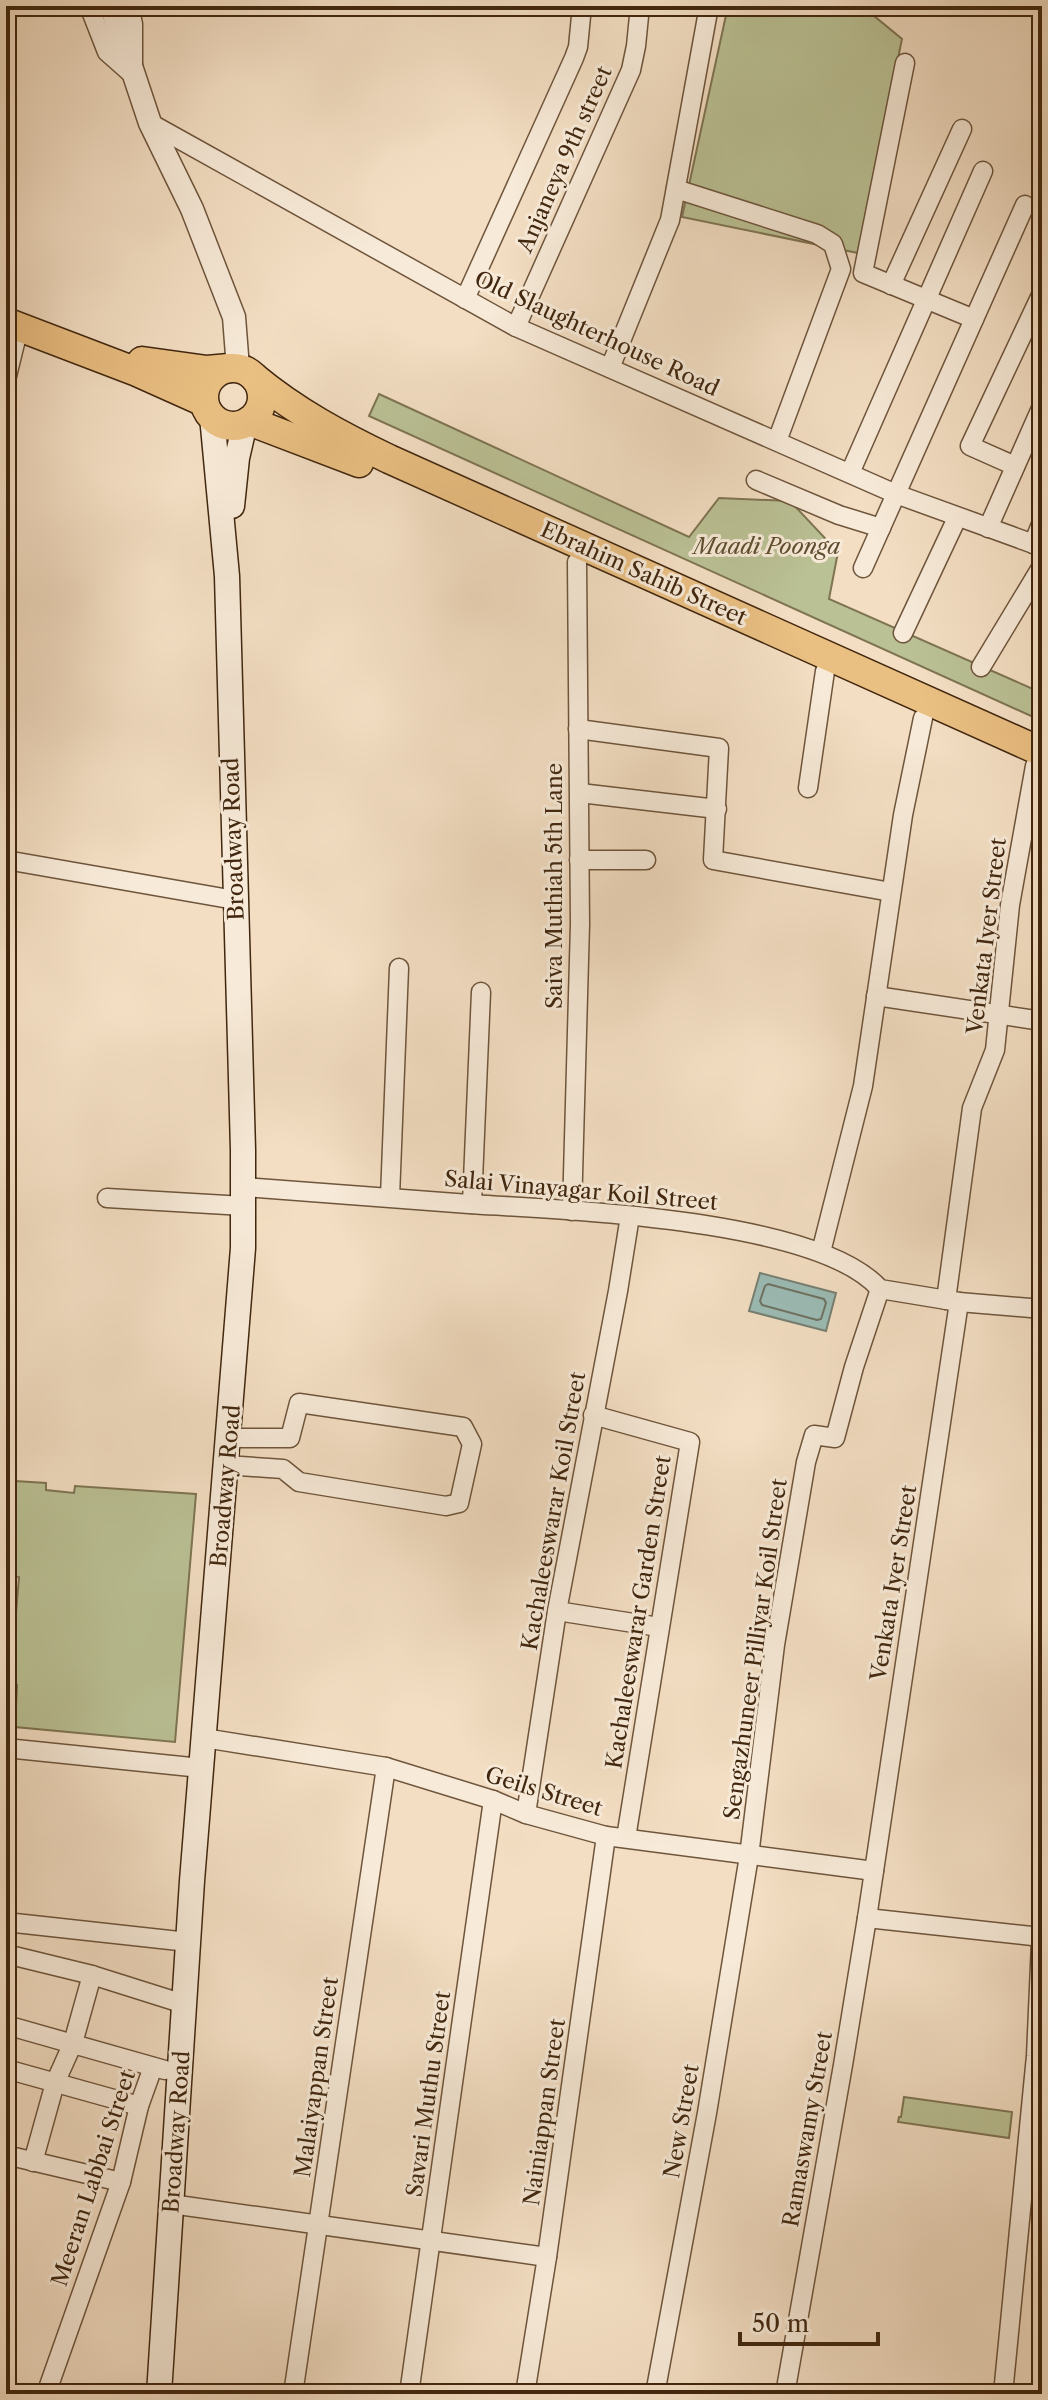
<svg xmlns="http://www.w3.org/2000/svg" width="1048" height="2400" font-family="'Libre Caslon Text',serif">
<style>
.green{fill:#bac195;stroke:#7e7452;stroke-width:2}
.water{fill:#9bbcb5;stroke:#778073;stroke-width:2}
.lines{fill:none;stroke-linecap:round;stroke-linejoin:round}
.shore{stroke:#6e7262;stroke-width:2}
.minor-casing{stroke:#6e553c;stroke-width:21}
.tertiary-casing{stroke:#6e553c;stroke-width:25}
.secondary-casing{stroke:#41270f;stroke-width:27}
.primary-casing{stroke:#41270f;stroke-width:31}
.minor{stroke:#f7ead8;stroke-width:18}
.tertiary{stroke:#f7ead8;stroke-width:22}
.secondary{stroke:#f7ead8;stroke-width:24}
.primary{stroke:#eabf82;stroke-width:28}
.labels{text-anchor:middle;stroke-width:6;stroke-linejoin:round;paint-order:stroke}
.street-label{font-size:22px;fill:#41270f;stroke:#f7ead8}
.park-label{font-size:22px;font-style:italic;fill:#5f4e30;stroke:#f7ead8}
</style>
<rect width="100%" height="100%" fill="#f3dec3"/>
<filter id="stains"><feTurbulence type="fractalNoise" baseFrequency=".0025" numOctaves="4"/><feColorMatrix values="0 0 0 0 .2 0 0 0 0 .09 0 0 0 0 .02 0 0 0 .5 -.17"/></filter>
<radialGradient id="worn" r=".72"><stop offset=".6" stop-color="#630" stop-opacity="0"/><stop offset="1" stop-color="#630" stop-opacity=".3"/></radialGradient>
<g class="green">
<polygon points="728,6 862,6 902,39 858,253 682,217"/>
<polygon points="379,394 689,537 719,498 790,501 838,552 829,599 1042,693 1042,721 369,416"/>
<polygon points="15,1481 46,1483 46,1490 74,1493 75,1486 196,1494 175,1742 15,1727 17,1685 10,1685 19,1577 6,1575 6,1527 13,1527"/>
<polygon points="904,2097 1012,2112 1009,2138 898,2122 899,2117 901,2117"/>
</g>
<polygon class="water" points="760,1273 836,1293 826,1331 749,1311"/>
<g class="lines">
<polygon class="shore" points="768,1284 824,1299 826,1303 821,1319 817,1320 762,1305 760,1301 765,1286"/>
<defs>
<g id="minor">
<polyline points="89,6 107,52 133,75 133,24 129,6"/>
<polyline points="905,63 863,273 974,319"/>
<polyline points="150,123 516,327 896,494 1042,547"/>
<polyline points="676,189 817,234 833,244 841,269 777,441"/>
<polyline points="891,285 962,129"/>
<polyline points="465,299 574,58 578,47 582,6"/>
<polyline points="516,327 631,70 636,46 640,6"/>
<polyline points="610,368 670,220 709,6"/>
<polyline points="6,380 19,327"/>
<polyline points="1015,466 970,446 1042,293"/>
<polyline points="850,473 983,171"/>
<polyline points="756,480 839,515 881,528"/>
<polyline points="988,528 1042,406"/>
<polyline points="1033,544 1042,522"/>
<polyline points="863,568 1025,205"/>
<polyline points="903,633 957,518"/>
<polyline points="981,667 1042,566"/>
<polyline points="578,729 719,748 713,860 891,892"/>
<polyline points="808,788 825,671"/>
<polyline points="580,793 717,809"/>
<polyline points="6,860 235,900"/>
<polyline points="579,860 646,860"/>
<polyline points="876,996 1042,1021"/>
<path d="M244,1187C319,1192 394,1199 469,1204C564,1210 817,1218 880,1289L959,1302L1042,1309"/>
<polyline points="390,1197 399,968"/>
<polyline points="107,1198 244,1206"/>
<polyline points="472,1204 481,992"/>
<polyline points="572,1211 580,924 577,562"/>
<polyline points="821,1252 863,1086 903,815 923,718"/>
<polyline points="946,1300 972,1108 995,1050 1010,905 1035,766"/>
<polyline points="593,1415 690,1442 626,1838"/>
<polyline points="226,1465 283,1469 299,1482 446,1506 459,1503 472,1444 463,1427 299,1403 290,1438 229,1438"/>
<polyline points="557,1611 659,1627"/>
<polyline points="204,1738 386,1767 493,1800 526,1814 606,1836 874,1871"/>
<polyline points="6,1748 201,1768"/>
<polyline points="526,1814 557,1611 618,1291 630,1216"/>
<polyline points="867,1918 1041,1937"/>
<polyline points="6,1922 188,1942"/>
<polyline points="6,1954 92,1975 184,2004"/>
<polyline points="6,2025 165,2070"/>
<polyline points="6,2069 139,2106"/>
<polyline points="6,2155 121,2182"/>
<polyline points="33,2162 55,2083 73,2043 92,1975"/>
<polyline points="171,2204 547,2257"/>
<polyline points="46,2394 121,2182 139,2106 153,2067"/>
<polyline points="293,2394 386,1767"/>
<polyline points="409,2394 493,1800"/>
<polyline points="525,2394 547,2257 606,1836"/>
<polyline points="655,2394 707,2113 749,1856 775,1645 806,1462 814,1435 835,1438 854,1367 880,1289"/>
<polyline points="785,2394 843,2065 867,1918 959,1302"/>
<polyline points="1003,2394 1036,2056 1042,1919"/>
</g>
<polyline id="tertiary" points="111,6 150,123 192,209 234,317 238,368"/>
<g id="secondary">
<polyline points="232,506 237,458 245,423"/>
<polyline points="159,2394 192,1881 243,1248 243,1150 227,576 212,416"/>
</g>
<g id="primary">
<polyline points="6,322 137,372 204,402"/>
<polyline points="142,361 207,370 229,368"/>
<circle cx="233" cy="397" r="29"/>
<path d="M255,378C296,412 341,436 389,459L1042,752"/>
<polyline points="249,421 359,463"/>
</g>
</defs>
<use href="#minor" class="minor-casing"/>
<use href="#tertiary" class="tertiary-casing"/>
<use href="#secondary" class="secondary-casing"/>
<use href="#primary" class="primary-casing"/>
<use href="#minor" class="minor"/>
<use href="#tertiary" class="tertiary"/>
<use href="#secondary" class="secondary"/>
<use href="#primary" class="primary"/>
</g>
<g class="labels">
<g class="street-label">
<text transform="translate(564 159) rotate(-66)" y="8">Anjaneya 9th street</text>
<text transform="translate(597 333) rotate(25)" y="8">Old Slaughterhouse Road</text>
<text transform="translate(644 573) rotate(24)" y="8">Ebrahim Sahib Street</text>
<text transform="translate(233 839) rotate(-92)" y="8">Broadway Road</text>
<text transform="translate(554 886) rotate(-90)" y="8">Saiva Muthiah 5th Lane</text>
<text transform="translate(986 936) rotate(-83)" y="8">Venkata Iyer Street</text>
<text transform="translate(581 1190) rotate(5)" y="8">Salai Vinayagar Koil Street</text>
<text transform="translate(225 1486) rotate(-85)" y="8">Broadway Road</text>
<text transform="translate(553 1511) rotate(-80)" y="8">Kachaleeswarar Koil Street</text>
<text transform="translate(893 1583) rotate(-81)" y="8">Venkata Iyer Street</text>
<text transform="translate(638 1612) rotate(-81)" y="8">Kachaleeswarar Garden Street</text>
<text transform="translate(755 1649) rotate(-82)" y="8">Sengazhuneer Pilliyar Koil Street</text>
<text transform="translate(544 1791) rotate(17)" y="8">Geils Street</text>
<text transform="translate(316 2077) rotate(-82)" y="8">Malaiyappan Street</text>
<text transform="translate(428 2094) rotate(-82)" y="8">Savari Muthu Street</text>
<text transform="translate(544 2112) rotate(-82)" y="8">Nainiappan Street</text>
<text transform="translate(681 2121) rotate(-80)" y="8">New Street</text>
<text transform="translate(807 2129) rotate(-80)" y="8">Ramaswamy Street</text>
<text transform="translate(176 2132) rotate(-86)" y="8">Broadway Road</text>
<text transform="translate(93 2178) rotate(-72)" y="8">Meeran Labbai Street</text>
</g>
<g class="park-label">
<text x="767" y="554">Maadi Poonga</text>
</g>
</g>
<rect width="1048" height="2400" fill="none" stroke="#f3dec3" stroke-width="32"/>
<rect x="8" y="8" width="1032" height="2384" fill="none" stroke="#41270f" stroke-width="4"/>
<rect x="16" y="16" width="1016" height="2368" fill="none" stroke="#41270f" stroke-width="2"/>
<path d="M740 2332v12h138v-12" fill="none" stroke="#41270f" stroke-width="4"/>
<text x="752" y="2332" font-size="24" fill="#41270f" stroke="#f7ead8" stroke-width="6" paint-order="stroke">50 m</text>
<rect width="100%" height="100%" filter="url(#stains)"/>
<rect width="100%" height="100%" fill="url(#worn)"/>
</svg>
